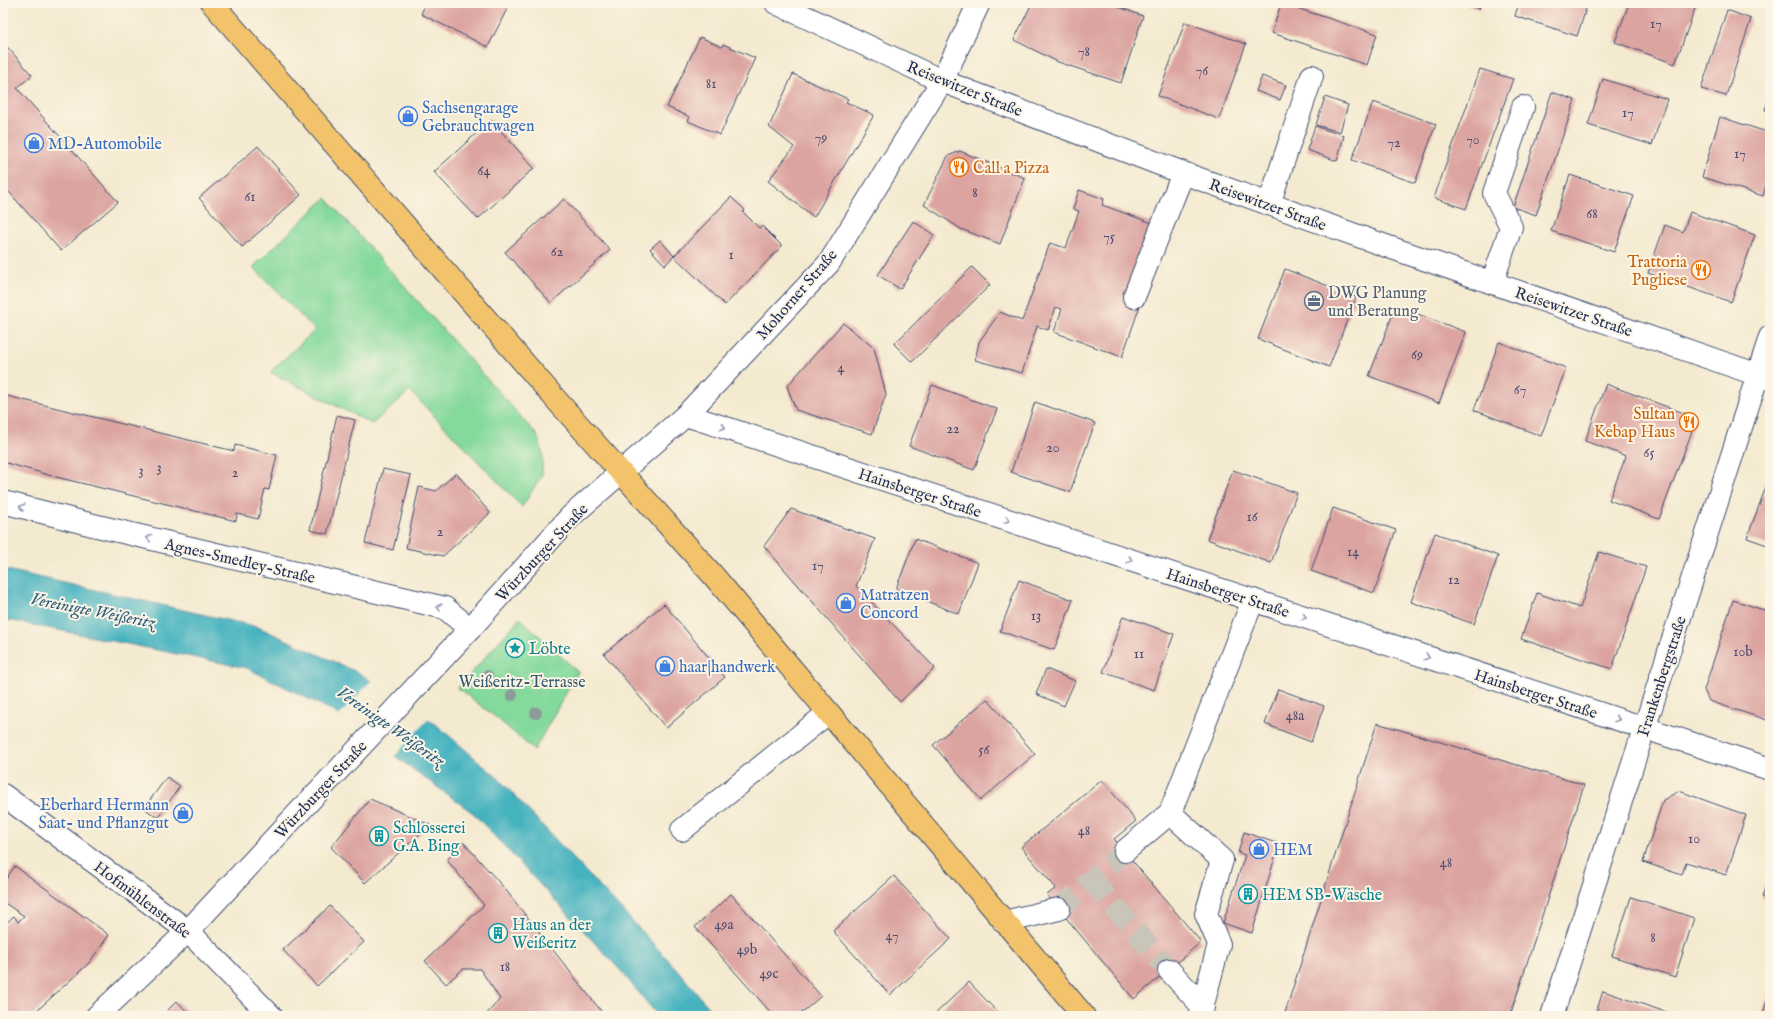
<svg xmlns="http://www.w3.org/2000/svg" width="1773" height="1019" font-family="'IM FELL English',serif">
<style>
.green{fill:#84d99c;stroke:#50847d}
.water{fill:#44b2bf;stroke:#30708e}
.pier{fill:#f4ead0}
.building{fill:#dca4a1}
.lines{fill:none;stroke-linecap:round;stroke-linejoin:round}
.minor-tunnel{stroke:#c9c5b9;stroke-width:22;stroke-dasharray:22 11;stroke-linecap:butt}
.minor-casing{stroke:#3c4b6f;stroke-width:24}
.major-casing{stroke:#3c4b6f;stroke-width:24}
.minor{stroke:#fff;stroke-width:22}
.major{stroke:#f2c36a;stroke-width:22}
.tree{fill:#8b9b9a}
.oneway{stroke:#8d97ae}
.labels{text-anchor:middle;stroke-width:4;stroke-linejoin:round;paint-order:stroke}
.number-label{font-size:14px;fill:#4b4c6f}
.street-label{font-size:16px;fill:#1b2f5e;stroke:#fcf5e5}
.shop-label{font-size:16px;fill:#366cbe;stroke:#fcf5e5;text-anchor:start}
.food-label{font-size:16px;fill:#c56008;stroke:#fcf5e5;text-anchor:end}
.service-label{font-size:16px;fill:#4e5e75;stroke:#fcf5e5;text-anchor:start}
.culture-label{font-size:16px;fill:#0d838f;stroke:#fcf5e5;text-anchor:start}
.park-label{font-size:16px;fill:#355a6e;stroke:#fcf5e5}
.water-label{font-size:17px;font-style:italic;fill:#295d80;stroke:#fcf5e5}
</style>
<rect width="100%" height="100%" fill="#fcf5e5"/>
<filter id="ink" filterUnits="userSpaceOnUse"><feTurbulence type="fractalNoise" baseFrequency=".025" numOctaves="2"/><feDisplacementMap in="SourceGraphic" scale="8" xChannelSelector="R" yChannelSelector="G"/><feConvolveMatrix kernelMatrix="1 2 1 2 8 2 1 2 1" color-interpolation-filters="sRGB"/></filter>
<filter id="wash" filterUnits="userSpaceOnUse"><feTurbulence type="fractalNoise" baseFrequency=".012" numOctaves="4" result="noise"/><feDisplacementMap in="SourceGraphic" scale="16" xChannelSelector="R" yChannelSelector="G"/><feGaussianBlur stdDeviation="0.9" result="paint"/><feColorMatrix in="noise" values="0 0 0 0 0 0 0 0 0 0 0 0 0 0 0 0 0 1.4 0 .05"/><feComposite in="paint" operator="in"/></filter>
<g filter="url(#wash)">
<rect width="100%" height="100%" fill="#f4ead0"/>
<g class="green">
<polygon points="326,198 537,435 543,455 542,475 522,507 410,391 372,424 270,372 315,330 253,267"/>
<polygon points="520,618 578,672 534,750 498,719 458,688"/>
</g>
<polygon class="water" points="3,569 258,627 359,673 438,726 499,779 674,966 716,1016 658,1016 621,971 473,813 333,711 247,668 3,619"/>
<polygon class="pier" points="372,680 429,718 393,758 338,717"/>
<g id="blocks">
<g class="building">
<polygon points="426,3 510,3 488,47 421,14"/>
<polygon points="1032,3 1108,3 1143,16 1121,83 1058,62 1014,40"/>
<polygon points="1281,3 1377,34 1367,65 1272,33"/>
<polygon points="1460,3 1481,3 1479,9"/>
<polygon points="1519,3 1588,3 1577,36 1515,16"/>
<polygon points="1629,3 1697,3 1675,64 1615,42"/>
<polygon points="1727,10 1751,19 1726,96 1701,89"/>
<polygon points="1185,22 1246,44 1219,119 1158,96"/>
<polygon points="700,37 722,47 723,44 755,58 720,135 688,121 690,117 667,107"/>
<polygon points="3,42 32,75 17,88 118,202 61,251 3,185"/>
<polygon points="1480,69 1513,79 1466,209 1434,198"/>
<polygon points="793,74 848,99 846,102 874,115 814,217 768,181 794,147 769,127"/>
<polygon points="1262,76 1286,85 1280,100 1256,91"/>
<polygon points="1603,79 1667,99 1652,145 1588,125"/>
<polygon points="1552,92 1575,100 1536,215 1513,207"/>
<polygon points="1770,95 1770,112 1765,110"/>
<polygon points="1325,97 1348,105 1340,132 1316,125"/>
<polygon points="1373,102 1436,124 1415,183 1352,160"/>
<polygon points="1720,117 1770,133 1770,172 1763,196 1702,177"/>
<polygon points="491,120 534,168 478,219 434,172"/>
<polygon points="1315,126 1344,136 1337,161 1307,150"/>
<polygon points="258,146 301,195 242,247 199,198"/>
<polygon points="960,151 1025,178 1000,244 961,229 924,205 948,156"/>
<polygon points="1570,175 1634,196 1614,252 1551,231"/>
<polygon points="1079,190 1104,199 1102,205 1152,223 1142,300 1122,357 1054,332 1062,309 1056,307 1048,330 1037,326 1022,373 975,360 979,342 1000,312 1022,321 1050,243 1066,248 1079,211 1073,209"/>
<polygon points="731,197 745,210 743,212 759,228 762,226 782,246 725,305 674,256"/>
<polygon points="564,199 610,250 551,303 505,252"/>
<polygon points="1690,212 1755,235 1731,302 1648,273 1665,225 1683,232"/>
<polygon points="913,221 934,235 900,289 878,275"/>
<polygon points="660,240 674,256 665,265 650,249"/>
<polygon points="972,267 990,285 912,362 894,344"/>
<polygon points="1285,269 1356,297 1329,367 1258,339"/>
<polygon points="1396,306 1466,332 1439,403 1369,376"/>
<polygon points="843,323 874,348 886,394 872,434 796,410 787,386"/>
<polygon points="1499,342 1566,368 1541,436 1474,410"/>
<polygon points="1606,384 1697,418 1659,519 1609,500 1626,456 1585,441"/>
<polygon points="932,385 997,409 974,470 909,446"/>
<polygon points="3,395 234,451 235,445 277,455 269,490 265,489 258,519 237,514 236,521 52,476 3,462"/>
<polygon points="1035,402 1095,423 1070,492 1011,472"/>
<polygon points="337,415 355,420 327,534 310,530"/>
<polygon points="383,469 411,475 393,550 365,543"/>
<polygon points="1233,470 1297,493 1271,563 1207,539"/>
<polygon points="456,473 490,513 443,556 406,548 419,487 436,491"/>
<polygon points="1770,476 1770,546 1747,538"/>
<polygon points="1333,508 1396,530 1374,593 1311,571"/>
<polygon points="791,509 875,539 856,586 935,668 900,702 764,546"/>
<polygon points="1435,533 1498,556 1474,624 1411,602"/>
<polygon points="915,539 978,563 959,614 896,589"/>
<polygon points="1599,552 1646,567 1612,669 1521,639 1537,593 1580,608"/>
<polygon points="1019,580 1073,600 1054,650 1000,631"/>
<polygon points="1733,600 1770,612 1770,721 1709,701 1704,690"/>
<polygon points="664,604 725,677 666,728 604,654"/>
<polygon points="1123,616 1174,634 1154,690 1103,672"/>
<polygon points="1046,669 1075,681 1064,706 1036,694"/>
<polygon points="1278,689 1324,706 1311,742 1265,724"/>
<polygon points="987,699 1035,754 981,800 933,745"/>
<polygon points="1377,723 1584,785 1510,1016 1284,1016"/>
<polygon points="167,777 180,786 158,818 144,808"/>
<polygon points="1102,780 1136,821 1114,839 1201,942 1134,999 1047,895 1056,888 1021,847"/>
<polygon points="1679,791 1746,815 1726,875 1686,862 1682,875 1643,862 1663,800"/>
<polygon points="370,799 430,825 365,883 331,847"/>
<polygon points="1244,832 1279,844 1252,933 1223,923 1245,855 1238,853"/>
<polygon points="463,842 505,889 605,1016 485,1016 500,999 480,969 463,969 446,984 425,961 484,905 447,860"/>
<polygon points="15,866 109,935 89,963 31,1016 3,1016 3,926 14,916 18,922 24,916 3,902 3,883"/>
<polygon points="1770,873 1770,900 1762,897"/>
<polygon points="894,876 951,939 890,995 833,931"/>
<polygon points="731,894 821,996 798,1016 774,1016 695,927"/>
<polygon points="1631,897 1694,918 1675,977 1612,956"/>
<polygon points="330,906 364,942 317,986 283,950"/>
<polygon points="969,982 1001,1016 933,1016"/>
<polygon points="1603,991 1672,1014 1671,1016 1595,1016"/>
<polygon points="1770,991 1770,1016 1762,1016"/>
<polygon points="177,1001 191,1016 162,1016"/>
</g>
</g>
</g>
<g filter="url(#ink)">
<use href="#blocks" fill-opacity="0" stroke="#3c4b6f" stroke-width="1"/>
<g class="lines">
<g class="minor-tunnel">
<polyline points="1092,881 1169,970"/>
<polyline points="1059,909 1125,851"/>
</g>
<defs>
<g id="minor">
<polyline points="776,3 942,81 1183,173 1386,246 1770,379"/>
<polyline points="1269,204 1312,76"/>
<polyline points="1492,283 1511,227 1494,193 1523,107"/>
<polyline points="1134,297 1183,173"/>
<polyline points="686,415 1770,769"/>
<polyline points="3,502 93,525 445,608 470,629"/>
<polyline points="3,795 188,931 271,1016"/>
<polyline points="682,830 828,713"/>
<polyline points="1125,851 1170,813"/>
<polyline points="1004,922 1059,909"/>
<polyline points="1169,970 1203,1007"/>
<polyline points="97,1016 188,931 470,629 570,517 686,415 829,263 942,81 979,3"/>
<polyline points="1200,1016 1219,944 1206,914 1222,860 1170,813 1253,600"/>
<polyline points="1552,1016 1770,337"/>
</g>
<polyline id="major" points="212,3 559,403 712,574 1084,1016"/>
</defs>
<use href="#minor" class="minor-casing"/>
<use href="#major" class="major-casing"/>
<use href="#minor" class="minor"/>
<use href="#major" class="major"/>
</g>
<g class="tree">
<circle cx="487" cy="676" r="6"/>
<circle cx="512" cy="695" r="6"/>
<circle cx="536" cy="713" r="6"/>
</g>
<defs><path id="oneway-chevron" d="M-2-3.5L2.5 0L-2 3.5" fill="none" stroke-width="1.6" stroke-linecap="round" stroke-linejoin="round"/></defs>
<g class="oneway">
<use href="#oneway-chevron" transform="translate(723 427) rotate(18)"/>
<use href="#oneway-chevron" transform="translate(22 507) rotate(-165)"/>
<use href="#oneway-chevron" transform="translate(1007 520) rotate(18)"/>
<use href="#oneway-chevron" transform="translate(149 538) rotate(-167)"/>
<use href="#oneway-chevron" transform="translate(1130 560) rotate(18)"/>
<use href="#oneway-chevron" transform="translate(439 607) rotate(-166)"/>
<use href="#oneway-chevron" transform="translate(1304 617) rotate(18)"/>
<use href="#oneway-chevron" transform="translate(1427 657) rotate(18)"/>
<use href="#oneway-chevron" transform="translate(1617 719) rotate(18)"/>
</g>
</g>
<defs>
<symbol id="shop-ring" viewBox="-11 -11 22 22"><circle r="9.5" fill="#fcf5e5" stroke="#3f7fe0" stroke-width="1.5"/><path d="M-5-2.5h2.3a2.7 3.5 0 0 1 5.4 0H5L5.5 6h-11ZM-1.5-2.5h3a1.5 2.3 0 0 0-3 0Z" fill="#3f7fe0"/></symbol>
<symbol id="restaurant-ring" viewBox="-11 -11 22 22"><circle r="9.5" fill="#fcf5e5" stroke="#e8710a" stroke-width="1.5"/><path d="M-5-6h1v4h1v-4h1v4h1v-4h1v5L-1.5 .5V6h-2V.5L-5-1ZM5-6V6H3V1.5H1.5Q1.5-4 5-6Z" fill="#e8710a"/></symbol>
<symbol id="office-ring" viewBox="-11 -11 22 22"><circle r="9.5" fill="#fcf5e5" stroke="#5c6f8a" stroke-width="1.5"/><path d="M-6-3h4V-5.5h4V-3h4V5H-6ZM-1-4.5V-3h2v-1.5ZM-6 0V1H6V0Z" fill="#5c6f8a"/></symbol>
<symbol id="sight-ring" viewBox="-11 -11 22 22"><circle r="9.5" fill="#fcf5e5" stroke="#0f9aa8" stroke-width="1.5"/><path d="M0-6L1.8-2.2L6-1.7L2.9 1.2L3.7 5.4L0 3.3L-3.7 5.4L-2.9 1.2L-6-1.7L-1.8-2.2Z" fill="#0f9aa8"/></symbol>
<symbol id="building-ring" viewBox="-11 -11 22 22"><circle r="9.5" fill="#fcf5e5" stroke="#0f9aa8" stroke-width="1.5"/><path d="M-4-6H4V6H1V3H-1V6H-4ZM-2.5-4.3h1.7v1.8h-1.7ZM.8-4.3h1.7v1.8H.8ZM-2.5-1h1.7V.8h-1.7ZM.8-1h1.7V.8H.8Z" fill="#0f9aa8"/></symbol>
</defs>
<g fill-rule="evenodd">
<use href="#shop-ring" x="397" y="105" width="22" height="22"/>
<use href="#shop-ring" x="23" y="132" width="22" height="22"/>
<use href="#restaurant-ring" x="948" y="156" width="22" height="22"/>
<use href="#restaurant-ring" x="1690" y="259" width="22" height="22"/>
<use href="#office-ring" x="1303" y="290" width="22" height="22"/>
<use href="#restaurant-ring" x="1678" y="411" width="22" height="22"/>
<use href="#shop-ring" x="835" y="592" width="22" height="22"/>
<use href="#sight-ring" x="504" y="637" width="22" height="22"/>
<use href="#shop-ring" x="654" y="655" width="22" height="22"/>
<use href="#shop-ring" x="172" y="802" width="22" height="22"/>
<use href="#building-ring" x="368" y="825" width="22" height="22"/>
<use href="#shop-ring" x="1248" y="838" width="22" height="22"/>
<use href="#building-ring" x="1237" y="883" width="22" height="22"/>
<use href="#building-ring" x="487" y="922" width="22" height="22"/>
</g>
<g class="labels">
<g class="number-label">
<text x="1656" y="28">17</text>
<text x="1084" y="56">78</text>
<text x="1202" y="75">76</text>
<text x="711" y="88">81</text>
<text x="1628" y="117">17</text>
<text x="821" y="142">79</text>
<text x="1473" y="144">70</text>
<text x="1394" y="147">72</text>
<text x="1740" y="158">17</text>
<text x="484" y="175">64</text>
<text x="975" y="197">8</text>
<text x="250" y="201">61</text>
<text x="1592" y="218">68</text>
<text x="1109" y="241">75</text>
<text x="557" y="256">62</text>
<text x="731" y="259">1</text>
<text x="1417" y="359">69</text>
<text x="841" y="372">4</text>
<text x="1520" y="394">67</text>
<text x="953" y="433">22</text>
<text x="1053" y="452">20</text>
<text x="1649" y="457">65</text>
<text x="159" y="472">3</text>
<text x="141" y="475">3</text>
<text x="235" y="477">2</text>
<text x="1252" y="521">16</text>
<text x="440" y="536">2</text>
<text x="1353" y="556">14</text>
<text x="818" y="570">17</text>
<text x="1454" y="584">12</text>
<text x="1036" y="620">13</text>
<text x="1743" y="656">10b</text>
<text x="1139" y="658">11</text>
<text x="1295" y="720">48a</text>
<text x="984" y="754">56</text>
<text x="1084" y="835">48</text>
<text x="1694" y="843">10</text>
<text x="1446" y="867">48</text>
<text x="724" y="929">49a</text>
<text x="892" y="940">47</text>
<text x="1653" y="942">8</text>
<text x="747" y="954">49b</text>
<text x="505" y="971">18</text>
<text x="769" y="978">49c</text>
</g>
<g class="street-label">
<text transform="translate(965 88) rotate(22)" y="6">Reisewitzer Straße</text>
<text transform="translate(1268 204) rotate(20)" y="6">Reisewitzer Straße</text>
<text transform="translate(796 294) rotate(-49)" y="6">Mohorner Straße</text>
<text transform="translate(1574 311) rotate(19)" y="6">Reisewitzer Straße</text>
<text transform="translate(920 492) rotate(18)" y="6">Hainsberger Straße</text>
<text transform="translate(541 552) rotate(-47)" y="6">Würzburger Straße</text>
<text transform="translate(240 560) rotate(13)" y="6">Agnes-Smedley-Straße</text>
<text transform="translate(1228 592) rotate(18)" y="6">Hainsberger Straße</text>
<text transform="translate(1661 676) rotate(-72)" y="6">Frankenbergstraße</text>
<text transform="translate(1536 693) rotate(18)" y="6">Hainsberger Straße</text>
<text transform="translate(320 789) rotate(-47)" y="6">Würzburger Straße</text>
<text transform="translate(143 899) rotate(37)" y="6">Hofmühlenstraße</text>
</g>
<g class="shop-label">
<text x="422" y="113">Sachsengarage<tspan x="422" dy="18">Gebrauchtwagen</tspan></text>
<text x="48" y="149">MD-Automobile</text>
<text x="860" y="600">Matratzen<tspan x="860" dy="18">Concord</tspan></text>
<text x="679" y="672">haar|handwerk</text>
<text x="169" y="810" text-anchor="end">Eberhard Hermann<tspan x="169" dy="18">Saat- und Pflanzgut</tspan></text>
<text x="1273" y="855">HEM</text>
</g>
<g class="food-label">
<text x="973" y="173" text-anchor="start">Call a Pizza</text>
<text x="1687" y="267">Trattoria<tspan x="1687" dy="18">Pugliese</tspan></text>
<text x="1675" y="419">Sultan<tspan x="1675" dy="18">Kebap Haus</tspan></text>
</g>
<g class="service-label">
<text x="1328" y="298">DWG Planung<tspan x="1328" dy="18">und Beratung</tspan></text>
</g>
<g class="culture-label">
<text x="529" y="654">Löbte</text>
<text x="393" y="833">Schlosserei<tspan x="393" dy="18">G.A. Bing</tspan></text>
<text x="1262" y="900">HEM SB-Wäsche</text>
<text x="512" y="930">Haus an der<tspan x="512" dy="18">Weißeritz</tspan></text>
</g>
<g class="park-label">
<text x="522" y="687">Weißeritz-Terrasse</text>
</g>
<g class="water-label">
<text transform="translate(93 610) rotate(11)" y="6">Vereinigte Weißeritz</text>
<text transform="translate(391 726) rotate(35)" y="6">Vereinigte Weißeritz</text>
</g>
</g>
<rect width="1773" height="1019" fill="none" stroke="#fcf5e5" stroke-width="16"/>
</svg>
